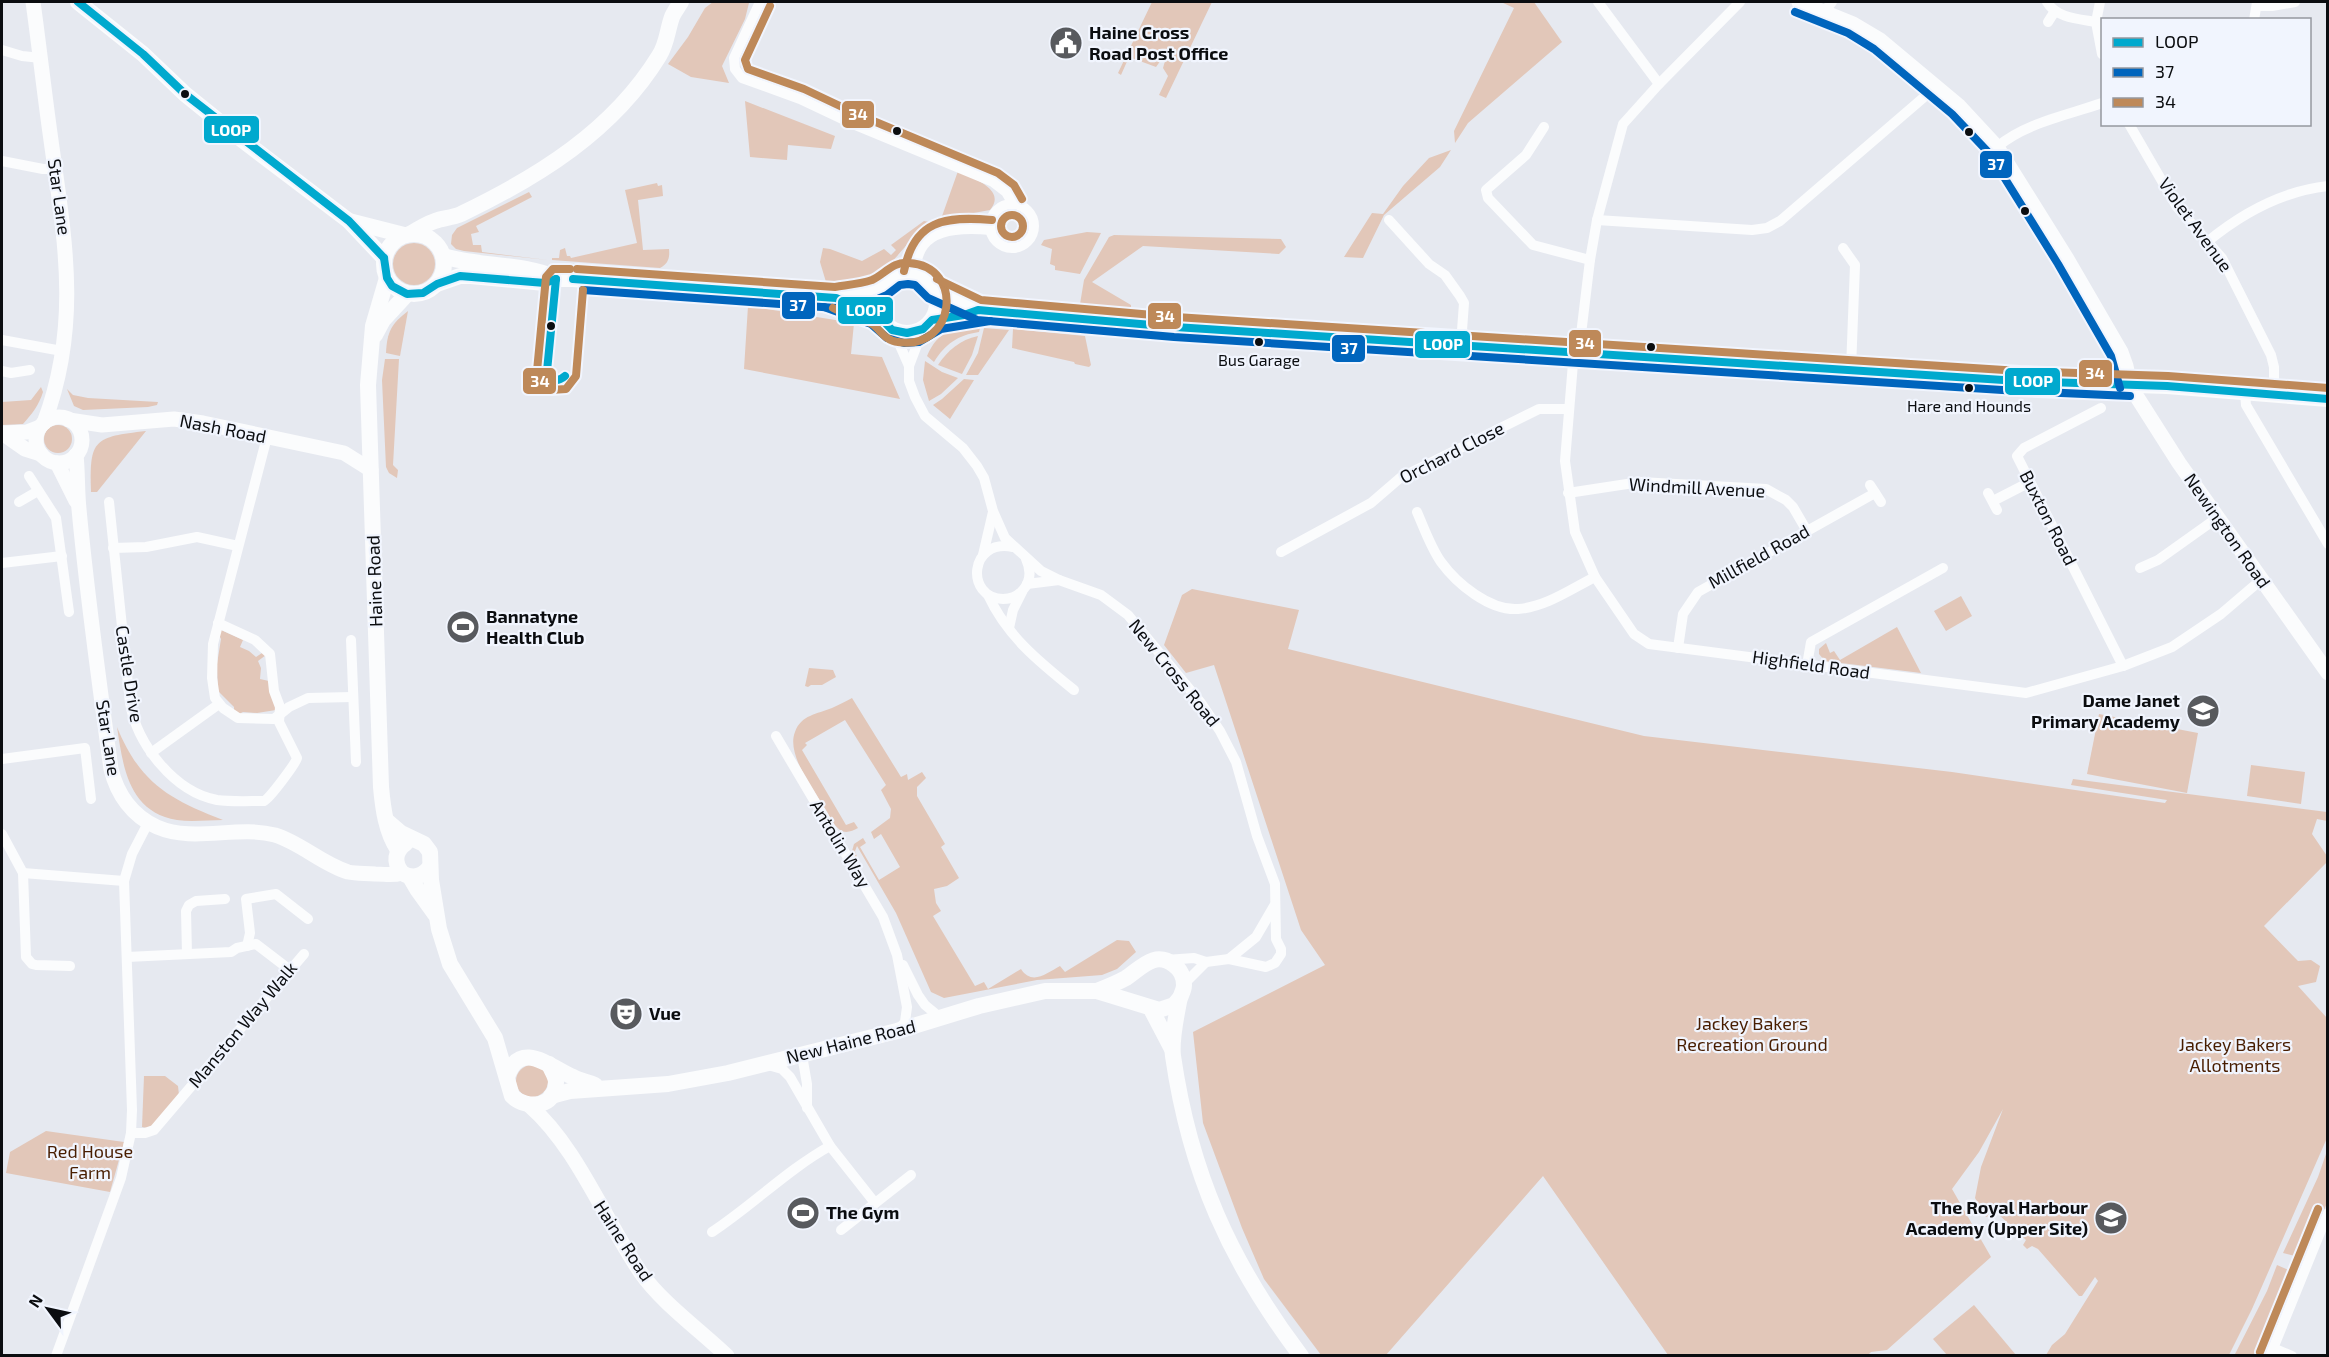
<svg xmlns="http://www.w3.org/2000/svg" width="2329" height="1357" font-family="'Exo 2',sans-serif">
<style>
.green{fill:#e2c7b9}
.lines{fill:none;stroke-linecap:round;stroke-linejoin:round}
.street{stroke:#fbfcfd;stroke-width:10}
.secondary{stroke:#fbfcfd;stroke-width:15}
.primary{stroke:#fbfcfd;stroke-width:16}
.bus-1-casing{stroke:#f1f5fe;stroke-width:12}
.bus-2-casing{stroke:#f1f5fe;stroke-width:12}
.bus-3-casing{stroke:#f1f5fe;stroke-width:12}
.bus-1{stroke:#00a9ce;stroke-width:8}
.bus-2{stroke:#0065bd;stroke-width:8}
.bus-3{stroke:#be8959;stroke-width:8}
.bus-dot{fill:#0b0d10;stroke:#f1f5fe;stroke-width:2}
.labels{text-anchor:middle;stroke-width:4.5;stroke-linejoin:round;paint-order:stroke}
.bus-label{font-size:16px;fill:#0b0d10;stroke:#f1f5fe}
.poi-label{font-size:18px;font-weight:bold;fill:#0b0d10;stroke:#f1f5fe;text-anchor:start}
.street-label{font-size:18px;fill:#0b0d10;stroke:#f1f5fe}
.park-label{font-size:18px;fill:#481d00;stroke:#f1f5fe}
.line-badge{stroke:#f1f5fe;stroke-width:2}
.badge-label{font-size:16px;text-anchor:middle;font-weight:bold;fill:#fff}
</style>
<rect width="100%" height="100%" fill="#e6e9f0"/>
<g class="green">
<polygon points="713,2 749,3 745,19 722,66 729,83 691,77 668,64 688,37 705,8"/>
<polygon points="1152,2 1212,2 1166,98 1159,95 1168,76 1163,68 1165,61 1161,60 1156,67 1129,57 1121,75 1118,73"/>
<polygon points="1501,2 1534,2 1562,42 1468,123 1455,143 1454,131 1514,8"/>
<polygon points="745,101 835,136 831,149 788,145 787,160 750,157"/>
<polygon points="1451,150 1440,167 1384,215 1363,258 1344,257 1372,213 1383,214 1403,186 1429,158"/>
<path d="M958,171C971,177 1008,190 990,210L941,219Z"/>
<path d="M657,183L658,186L662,185L663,196L638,200L643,250L669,249C670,258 668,264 660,268L552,260V258H559L560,250L565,248L567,256H570L571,258L637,243L625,190Z"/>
<polygon points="529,192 532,197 476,226 479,232 471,234 473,245 481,245 482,252 548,260 464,251 456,249 451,244 452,235 457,228"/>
<path d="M924,221L929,222C909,238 896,263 874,276C862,283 840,282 826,282L820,262L823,248L830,249L862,261L884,249L891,255L896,250L891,245Z"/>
<polygon points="1087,232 1101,233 1080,274 1055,270 1055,266 1050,264 1052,249 1041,245 1044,240"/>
<polygon points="1114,235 1281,239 1286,247 1279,254 1143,246 1092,282 1131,305 1131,311 1080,304 1084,280 1109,237"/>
<circle cx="414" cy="264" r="21"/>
<polygon points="748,306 854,323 851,354 882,357 900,399 744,369"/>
<path d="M408,311L400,356L386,353C387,332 391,324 408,311Z"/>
<path d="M980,328L979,332C958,335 945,344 934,362L927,356C939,329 952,330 980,328Z"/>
<polygon points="984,328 1009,330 978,375 966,375 978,353"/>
<polygon points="1013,329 1085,336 1091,365 1089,367 1075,364 1074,362 1012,348"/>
<path d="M978,336L972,355L962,374L938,365C948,350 960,340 978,336Z"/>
<polygon points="385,359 399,359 393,465 398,470 397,478 389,473 386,467 382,380"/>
<polygon points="925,361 942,372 958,378 941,394 929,401 923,380"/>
<polygon points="964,379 974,380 950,419 933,405 942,399"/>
<path d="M41,387L43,392C39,405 32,414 23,424L2,425V402L31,400Z"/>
<polygon points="67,389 73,395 88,398 158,402 157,405 148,407 83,410 74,406"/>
<circle cx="58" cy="439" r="14"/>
<path d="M146,431L97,492H91C89,439 94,437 146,431Z"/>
<polygon points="1192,589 1299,610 1288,649 1644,736 1952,772 2165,803 2167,800 2071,785 2073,779 2327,812 2327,821 2317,819 2312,834 2327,856 2327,862 2264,926 2298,961 2311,960 2320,966 2316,982 2298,986 2327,1018 2327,1138 2252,1309 2229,1355 2046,1355 2052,1345 2065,1334 2098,1281 2095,1277 2082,1296 2079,1296 2038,1249 2032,1246 2027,1249 2023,1245 2026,1240 1997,1213 1986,1217 1975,1198 1981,1167 2003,1109 1979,1152 1952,1189 1991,1257 1887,1350 1871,1352 1867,1356 1668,1355 1543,1176 1386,1355 1321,1355 1264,1279 1242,1228 1203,1123 1193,1032 1325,965 1301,930 1214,665 1186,673 1164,645 1182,595"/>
<polygon points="1961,596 1972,616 1946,631 1934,611"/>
<polygon points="1897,627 1921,673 1825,661 1819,654 1819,649 1826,643 1830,653 1834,651 1840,660"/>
<polygon points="221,630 243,640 240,647 249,651 256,657 262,653 266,655 258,661 261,668 260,679 269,681 276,710 257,713 243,712 239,714 234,711 234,707 218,691 217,664 221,639 219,635"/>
<polygon points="809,668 833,670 836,677 822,685 811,685 808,687 805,686"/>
<path d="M852,698L901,777L907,774L908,780L922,772L926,778L917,787V796L945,844L941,847L959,878L947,886L934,889L936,903L941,911L933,916L975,986L984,982L988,989L1021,969C1032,986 1047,973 1060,966L1065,972L1117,940L1129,941L1136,952L1117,969L1102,975L1037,980L944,998L931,992L896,913L857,846L855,851L857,857L854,858L852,851L854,844L863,838L866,843L860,847L879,880L900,867L881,834L874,839L871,832L890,818L891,809L881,790L886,785L845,720L805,743L807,745L802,750L846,825L854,822L858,828C852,831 846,834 840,830C833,825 829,814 824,807C813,789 786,754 795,732C801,715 817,714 832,708C839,705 846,701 852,698Z"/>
<polygon points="2099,714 2198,733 2187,793 2087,774"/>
<path d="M117,727C140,783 169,799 223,820C208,820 192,822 177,820C128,812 123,766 117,727Z"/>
<polygon points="2251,765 2305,772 2301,804 2247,796"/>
<circle cx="532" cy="1081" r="16"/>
<polygon points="144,1076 165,1076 178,1086 179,1095 153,1125 147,1128 142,1127"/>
<polygon points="46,1131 124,1142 110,1192 6,1173 10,1152"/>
<polygon points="2327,1151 2327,1203 2308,1247 2305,1246 2299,1257 2283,1253 2318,1177"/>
<polygon points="2277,1265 2291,1271 2293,1276 2279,1312 2279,1322 2260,1355 2234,1356 2267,1291"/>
<polygon points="1974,1305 2016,1355 1947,1355 1933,1339"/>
</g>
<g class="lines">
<g class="street">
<polyline points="760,2 734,58 735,69 742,78 800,99 855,125 993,182 1006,192 1013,204"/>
<polyline points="1598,2 1659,84"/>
<path d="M2047,2C2056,18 2079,19 2096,22"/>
<polyline points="2100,2 2096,22 2102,54"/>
<polyline points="2257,6 2272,6 2295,2"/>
<polyline points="1824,12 1832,2"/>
<polyline points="2254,20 2257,2"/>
<polyline points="2048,22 2055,11"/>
<polyline points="2,50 22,56 41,58"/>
<polyline points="2129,124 2177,207 2222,258 2271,355 2274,367 2274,395"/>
<polyline points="1544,127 1526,155 1486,190 1488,198 1533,245 1590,260"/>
<path d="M1997,147C2025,123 2068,115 2102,103"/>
<polyline points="2,161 43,169 56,169"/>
<circle cx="1012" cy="226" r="22"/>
<polyline points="1389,220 1429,264 1445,275 1460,296 1464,303 1461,344"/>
<polyline points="1597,220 1752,230 1767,228 1780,221 1937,86"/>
<path d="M2207,242C2241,214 2282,191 2328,186"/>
<polyline points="1843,248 1855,265 1851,369"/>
<path d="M914,273C916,264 917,254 923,246C936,227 970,228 991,230"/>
<polyline points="888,327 898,341 909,366"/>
<polyline points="923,329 909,366 909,381 915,397 925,416 963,448 977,466 984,478 993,511 1005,538 1041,571 1059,580 1101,595 1128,615 1201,703 1220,731 1236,762 1257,836 1275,884 1276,939 1281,949 1281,954 1275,963 1266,967 1229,959 1206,962 1194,958 1166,960"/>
<polyline points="2,340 62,351"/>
<polyline points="1574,351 1565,461 1575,532 1595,577 1634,634 1649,644 2026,693 2123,666 2172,647 2221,614 2262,579"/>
<polyline points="1579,351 1590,260 1597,220 1623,124 1659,84 1740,2"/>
<polyline points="2,371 11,373 30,370"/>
<polyline points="2245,393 2246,405 2328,544"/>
<polyline points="2101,408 2024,448 2017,456 2123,666"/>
<polyline points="267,437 213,644 212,678 215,698 223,708 238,718 274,719 289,707 308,698 352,697"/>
<polyline points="29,476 56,518 69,612"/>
<polyline points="1870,485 1881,502"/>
<polyline points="1568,493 1640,482 1766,489 1786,500 1793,507 1807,531"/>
<polyline points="1988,493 1997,510"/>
<polyline points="1993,501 2030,482"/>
<polyline points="19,502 38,491"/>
<path d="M109,502L130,703C137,744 174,792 217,800C232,802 249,801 264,801C270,798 296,763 297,758L279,722L280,707L274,691L270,654L255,640L218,623"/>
<path d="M1417,512C1424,528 1431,548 1441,562C1457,584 1490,611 1518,609C1546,607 1571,589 1595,577"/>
<path d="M1013,547C969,538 965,598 1003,599C1010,599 1018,596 1023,590C1031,581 1031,570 1026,559"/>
<polyline points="113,548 146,547 197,537 238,546"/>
<polyline points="1281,552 1371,503 1400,478 1539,409 1568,409"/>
<polyline points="983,555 993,512"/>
<polyline points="2,563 62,556"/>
<polyline points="2140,568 2158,560 2217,518"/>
<polyline points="1027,584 1059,580"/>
<path d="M988,595C1007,636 1038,661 1074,690"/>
<polyline points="1009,628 1013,610 1022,592"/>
<polyline points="351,640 356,762"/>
<polyline points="1678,648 1683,614 1698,592 1875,493"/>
<polyline points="1807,665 1811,642 1943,568"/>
<polyline points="776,736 883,917 897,955 907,1007 905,1022 897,1031"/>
<polyline points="151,753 219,704"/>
<polyline points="2,759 85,748 91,799"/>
<polyline points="2,834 23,873 26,957 32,964 36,965 70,966"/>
<polyline points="23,873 124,881"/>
<polyline points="247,946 250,933 246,899 276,894 308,919"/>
<polyline points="187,954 186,911 189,905 196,901 225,899"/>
<polyline points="127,957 231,952 237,948 256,944 290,970"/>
<polyline points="1229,959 1256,937 1274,906"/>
<polyline points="903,965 918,995 925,1005 942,1019"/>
<polyline points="1184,984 1206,962"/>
<polyline points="802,1055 807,1084 807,1108"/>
<polyline points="768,1065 782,1069 790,1077 830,1146 875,1203"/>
<polyline points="131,1133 145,1133 154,1130 304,954"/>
<polyline points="841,1230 911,1175"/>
<path d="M712,1232C753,1205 787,1170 830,1146"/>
<polyline points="2273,1348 2292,1356"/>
<polyline points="56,1356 121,1178 131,1133 132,1110 124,881 132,854 148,823"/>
<polyline points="2270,1356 2328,1213"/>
</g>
<g class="secondary">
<path d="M33,2C39,45 44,90 50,133C64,236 82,322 44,423"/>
<polyline points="1799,2 1853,24 1880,40 1959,106 1997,147 2067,259 2121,352 2126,366 2130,386 2179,463 2328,673"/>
<circle cx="59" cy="440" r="23"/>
<polyline points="69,420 102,425 174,419 203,423 344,453 371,470"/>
<polyline points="2,433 25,449 41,454"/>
<polyline points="2,433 27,432 40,427"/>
<path d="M76,455C78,473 77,491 79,509C87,596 99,682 111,769C117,794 132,816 157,827C194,843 236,825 275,835C301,843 322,864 348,872C357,874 366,873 375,874C386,874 392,876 402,873"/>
<polyline points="57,463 76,501"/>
<path d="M530,1106C577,1147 605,1221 641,1273C661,1302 701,1331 727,1356"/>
</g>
<g class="primary">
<polyline points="78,2 143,54 185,94 237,136 349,221 384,258"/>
<polyline points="349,221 404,235"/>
<circle cx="414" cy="264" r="30"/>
<path d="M410,234C418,229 426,224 435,221C443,218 452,218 461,214C538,177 613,131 659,56C667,44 667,31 672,17C674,12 678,7 681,2"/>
<path d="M443,256C478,267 525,263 556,278"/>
<circle cx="907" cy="303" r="30"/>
<path d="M387,278L373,326L368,385L381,787C383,809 386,832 398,850"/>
<polyline points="437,284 460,276 471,276 545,283 556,279 573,279 836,298 882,286"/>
<polyline points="933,289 978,310 1175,327 1574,351 2019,381 2167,386 2328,399"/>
<polyline points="836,298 879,316"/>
<polyline points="932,320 964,315 978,310"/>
<polyline points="375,335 383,320 407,294"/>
<path d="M387,821L401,833L424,844L430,852L431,880L439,929L450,964L495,1038L512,1096C527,1110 556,1108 556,1082C556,1076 551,1070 549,1064"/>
<path d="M406,843C395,851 393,862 402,873C412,879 422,877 429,868"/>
<polyline points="410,877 417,889 435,914"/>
<path d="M1097,991C1107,987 1117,983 1126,978C1141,968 1155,950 1174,965C1180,969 1184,977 1184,985C1184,991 1180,996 1179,1002C1176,1018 1171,1040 1173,1056C1190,1173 1230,1262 1301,1356"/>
<polyline points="1151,1009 1172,1049"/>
<path d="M507,1077C520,1038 551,1068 573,1077C580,1081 588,1082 595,1085"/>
<polyline points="551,1096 570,1091 668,1084 728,1073 897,1031 979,1006 1045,991 1097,991 1159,1010 1174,1005 1179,999"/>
</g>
<defs>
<g id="bus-1">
<polyline points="78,2 143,54 185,94 349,221 384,258"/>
<polyline points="384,258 387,278 392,286 407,294 423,293 437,284 460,276 545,283 556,279"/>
<path d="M556,279L547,371C550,381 557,383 565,376"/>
<polyline points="573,279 836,298 879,316 892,330 907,333 923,329 932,320 964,315 978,310 1175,327 2019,381 2167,386 2328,399"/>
</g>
<g id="bus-2">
<polyline points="1795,12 1848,33 1874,49 1952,114 1989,153 2058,264 2111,356 2120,388"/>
<polyline points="583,290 836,308 873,301 887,295 900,285 908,284 915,285 928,298 977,320 1174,337 2018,391 2130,396"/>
<polyline points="824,307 871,324 887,338 904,343 919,342 941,329 990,321"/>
</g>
<g id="bus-3">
<polyline points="770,6 745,60 748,69 804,89 859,115 998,173 1014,185 1022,199"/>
<circle cx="1012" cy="226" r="11"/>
<polyline points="570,269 553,269 546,277 537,371 540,382 551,390 566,389 576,376 583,290"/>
<path d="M577,269L835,287C847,285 860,284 872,280C885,274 893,261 909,263C965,266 956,351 898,342C885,341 881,330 872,324C860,318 845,314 833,308"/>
<path d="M904,271C914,220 945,216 992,220"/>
<polyline points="937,279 981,300 1176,317 2020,371 2168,376 2328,388"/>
<polyline points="2260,1352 2318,1209"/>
</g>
</defs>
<use href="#bus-1" class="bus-1-casing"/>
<use href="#bus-2" class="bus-2-casing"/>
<use href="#bus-3" class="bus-3-casing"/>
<use href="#bus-1" class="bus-1"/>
<use href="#bus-2" class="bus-2"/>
<use href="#bus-3" class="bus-3"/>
</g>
<defs>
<symbol id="civic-disc" viewBox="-11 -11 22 22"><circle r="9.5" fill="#585a5e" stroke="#f1f5fe"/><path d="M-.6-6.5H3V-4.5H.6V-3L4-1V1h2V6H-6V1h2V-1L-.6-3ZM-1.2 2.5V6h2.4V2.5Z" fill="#fff"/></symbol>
<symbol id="stadium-disc" viewBox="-11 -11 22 22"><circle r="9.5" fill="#585a5e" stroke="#f1f5fe"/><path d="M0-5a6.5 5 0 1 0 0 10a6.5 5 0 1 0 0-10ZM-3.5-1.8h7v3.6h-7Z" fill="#fff"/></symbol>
<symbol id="school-disc" viewBox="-11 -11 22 22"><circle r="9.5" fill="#585a5e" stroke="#f1f5fe"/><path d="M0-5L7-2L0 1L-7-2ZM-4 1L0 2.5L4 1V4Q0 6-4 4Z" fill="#fff"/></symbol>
<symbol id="theatre-disc" viewBox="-11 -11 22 22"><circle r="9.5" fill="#585a5e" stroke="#f1f5fe"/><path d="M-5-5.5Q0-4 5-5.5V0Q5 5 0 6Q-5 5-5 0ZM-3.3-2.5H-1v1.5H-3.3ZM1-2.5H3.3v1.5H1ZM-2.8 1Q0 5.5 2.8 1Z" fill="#fff"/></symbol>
</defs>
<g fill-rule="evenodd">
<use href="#civic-disc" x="1047" y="24" width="38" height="38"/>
<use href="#stadium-disc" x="444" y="608" width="38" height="38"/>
<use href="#school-disc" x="2184" y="692" width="38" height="38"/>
<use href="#theatre-disc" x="607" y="995" width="38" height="38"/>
<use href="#stadium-disc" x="784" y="1194" width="38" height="38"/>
<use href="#school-disc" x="2092" y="1199" width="38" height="38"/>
</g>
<g class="bus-dot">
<circle cx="185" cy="94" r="5"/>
<circle cx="897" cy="131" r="5"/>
<circle cx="1969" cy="132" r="5"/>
<circle cx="2025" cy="211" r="5"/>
<circle cx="551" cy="326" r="5"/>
<circle cx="1259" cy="342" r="5"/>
<circle cx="1651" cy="347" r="5"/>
<circle cx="1969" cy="388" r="5"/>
</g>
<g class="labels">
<g class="bus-label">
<text x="1259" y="366">Bus Garage</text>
<text x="1969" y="412">Hare and Hounds</text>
</g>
<g class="poi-label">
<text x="1089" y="39">Haine Cross<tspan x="1089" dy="21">Road Post Office</tspan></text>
<text x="486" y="623">Bannatyne<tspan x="486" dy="21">Health Club</tspan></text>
<text x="2180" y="707" text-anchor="end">Dame Janet<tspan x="2180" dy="21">Primary Academy</tspan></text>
<text x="649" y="1020">Vue</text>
<text x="2088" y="1214" text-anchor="end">The Royal Harbour<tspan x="2088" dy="21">Academy (Upper Site)</tspan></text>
<text x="826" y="1219">The Gym</text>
</g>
<g class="street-label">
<text transform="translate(59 197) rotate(82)" y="6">Star Lane</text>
<text transform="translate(2195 225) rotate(54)" y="6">Violet Avenue</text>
<text transform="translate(223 429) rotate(11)" y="6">Nash Road</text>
<text transform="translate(1452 453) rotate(-27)" y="6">Orchard Close</text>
<text transform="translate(1697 488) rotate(3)" y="6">Windmill Avenue</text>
<text transform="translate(2048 518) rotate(63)" y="6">Buxton Road</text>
<text transform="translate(2227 531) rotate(55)" y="6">Newington Road</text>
<text transform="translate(1759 557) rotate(-29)" y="6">Millfield Road</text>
<text transform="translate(375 581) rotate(-92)" y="6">Haine Road</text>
<text transform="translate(1811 665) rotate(8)" y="6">Highfield Road</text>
<text transform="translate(1174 673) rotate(51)" y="6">New Cross Road</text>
<text transform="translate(129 674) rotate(81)" y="6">Castle Drive</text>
<text transform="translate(108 738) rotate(81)" y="6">Star Lane</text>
<text transform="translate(840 844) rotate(59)" y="6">Antolin Way</text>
<text transform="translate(243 1025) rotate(-50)" y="6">Manston Way Walk</text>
<text transform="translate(851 1042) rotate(-14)" y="6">New Haine Road</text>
<text transform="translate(623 1241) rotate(57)" y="6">Haine Road</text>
</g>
<g class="park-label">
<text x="1752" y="1030">Jackey Bakers<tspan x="1752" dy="21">Recreation Ground</tspan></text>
<text x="2235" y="1051">Jackey Bakers<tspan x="2235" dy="21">Allotments</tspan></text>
<text x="90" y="1158">Red House<tspan x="90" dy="21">Farm</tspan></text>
</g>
</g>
<g class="line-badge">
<rect x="841" y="100" width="34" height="29" rx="6" fill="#be8959"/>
<rect x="203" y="115" width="57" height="29" rx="6" fill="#00a9ce"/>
<rect x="1979" y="150" width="34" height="29" rx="6" fill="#0065bd"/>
<rect x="781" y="291" width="35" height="29" rx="6" fill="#0065bd"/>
<rect x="837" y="296" width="57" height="29" rx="6" fill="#00a9ce"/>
<rect x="1147" y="302" width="35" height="28" rx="6" fill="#be8959"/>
<rect x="1568" y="329" width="34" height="29" rx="6" fill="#be8959"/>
<rect x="1414" y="330" width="57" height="29" rx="6" fill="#00a9ce"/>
<rect x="1331" y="334" width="35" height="29" rx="6" fill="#0065bd"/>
<rect x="2078" y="359" width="35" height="29" rx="6" fill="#be8959"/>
<rect x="522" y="367" width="35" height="28" rx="6" fill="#be8959"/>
<rect x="2004" y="367" width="57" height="29" rx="6" fill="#00a9ce"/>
</g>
<g class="badge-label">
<text x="858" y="120">34</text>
<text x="231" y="136">LOOP</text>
<text x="1996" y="170">37</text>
<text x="798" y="311">37</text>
<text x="866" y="316">LOOP</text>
<text x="1165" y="322">34</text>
<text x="1585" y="349">34</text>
<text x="1443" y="350">LOOP</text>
<text x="1349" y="354">37</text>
<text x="2095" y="379">34</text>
<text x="540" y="387">34</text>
<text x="2033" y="387">LOOP</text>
</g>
<rect width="2329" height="1357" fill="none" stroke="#0b0d10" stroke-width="6"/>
<rect x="2101" y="18" width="210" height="108" fill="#f1f5fe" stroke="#95989f" stroke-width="1.5"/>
<rect x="2113" y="38" width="30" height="9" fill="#00a9ce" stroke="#95989f" stroke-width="1.5"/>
<text x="2155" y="48" font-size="18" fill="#0b0d10">LOOP</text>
<rect x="2113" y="68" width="30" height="9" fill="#0065bd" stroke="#95989f" stroke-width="1.5"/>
<text x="2155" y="78" font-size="18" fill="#0b0d10">37</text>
<rect x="2113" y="98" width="30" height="9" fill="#be8959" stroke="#95989f" stroke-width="1.5"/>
<text x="2155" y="108" font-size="18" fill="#0b0d10">34</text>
<g transform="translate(48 1309) rotate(303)" stroke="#f1f5fe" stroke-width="4.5" paint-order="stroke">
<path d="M0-4.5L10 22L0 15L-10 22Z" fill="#0b0d10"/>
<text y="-9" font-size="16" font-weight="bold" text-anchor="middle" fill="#0b0d10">N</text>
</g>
</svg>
